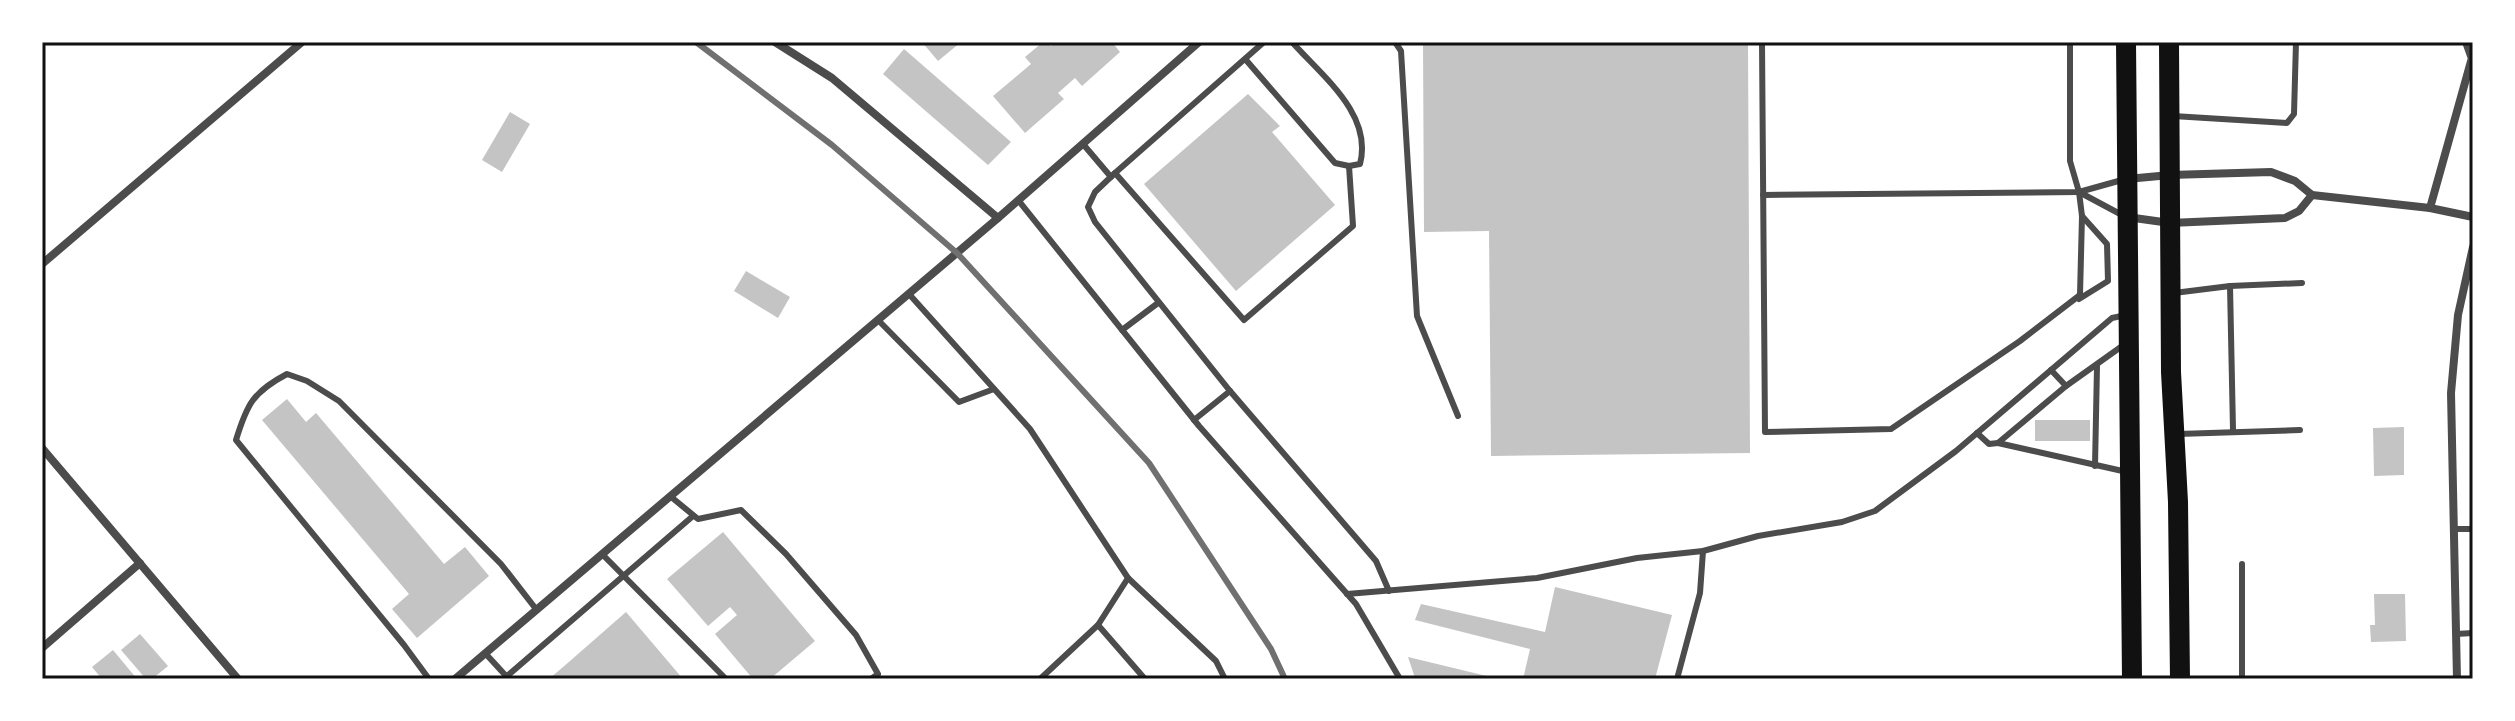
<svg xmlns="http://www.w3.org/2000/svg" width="2515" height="721" font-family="Spectral,serif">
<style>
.building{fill:#c4c4c4}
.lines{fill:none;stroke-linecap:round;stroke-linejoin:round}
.service{stroke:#4c4c4c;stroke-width:6}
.minor{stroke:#4c4c4c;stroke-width:8}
.primary{stroke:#111;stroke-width:20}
.rail{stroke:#707070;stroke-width:6}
.neatline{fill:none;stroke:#111;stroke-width:3}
</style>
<rect width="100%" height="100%" fill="#fff"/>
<g class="building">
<polygon points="922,42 961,42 938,61"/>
<polygon points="1043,42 1047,42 1051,46 1056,42 1112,42 1120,52 1082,86 1075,78 1058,93 1064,99 1025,133 993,96 1031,64 1025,57"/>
<polygon points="1423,42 1748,42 1750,453 1491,456 1489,231 1424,232"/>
<polygon points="904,49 1011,142 988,165 883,74"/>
<polygon points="1248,94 1280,126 1272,132 1335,205 1236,291 1144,184"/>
<polygon points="510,112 530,124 502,172 482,160"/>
<polygon points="746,271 790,297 778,318 734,291"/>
<polygon points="287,399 306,422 316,413 444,564 465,547 489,576 417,638 392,609 409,594 262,420"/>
<rect x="2035" y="420" width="55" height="21"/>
<polygon points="2404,427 2404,475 2374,476 2373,428"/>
<polygon points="723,532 815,641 770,679 753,679 715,634 737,615 730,607 708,626 667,579"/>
<polygon points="1555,587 1672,615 1655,679 1523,679 1530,649 1415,620 1421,604 1545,632"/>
<polygon points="2374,594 2405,594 2406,641 2371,642 2370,625 2375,625"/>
<polygon points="626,612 683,679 549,679 570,661"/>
<polygon points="140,634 168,666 152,679 146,679 121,650"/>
<polygon points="113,650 137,679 102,679 92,667"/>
<polygon points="1408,657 1495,678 1495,679 1415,678"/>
</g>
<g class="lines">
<g class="service">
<polyline points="1264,42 1115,173 1095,192 1088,207 1095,222 1230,391 1376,561 1389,591"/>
<polyline points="1395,42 1401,51 1417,316 1458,416"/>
<polyline points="1762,42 1765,432 1891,429 2020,341 2080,295 2082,216 2079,192 2070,161 2070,42"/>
<path d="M1246,60L1335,163L1349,166L1360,164C1373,114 1322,76 1292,42"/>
<polyline points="2173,116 2287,123 2294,114 2296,42"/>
<polyline points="1083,144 1111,177"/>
<polyline points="1115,173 1244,320 1353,226 1349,166"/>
<polyline points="2079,192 2122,215"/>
<polyline points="1763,195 2079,192 2122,180"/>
<polyline points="1018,200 1199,426 1356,604 1400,679"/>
<polyline points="2230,286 2233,430"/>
<polyline points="2174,293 2230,286 2302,283"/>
<polyline points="909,294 1030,429 1128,578 1098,625 1040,679"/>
<polyline points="2079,299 2108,281 2107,244 2082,216"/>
<polyline points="878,320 959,402 994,389"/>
<polyline points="1122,330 1158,303"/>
<polyline points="2051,370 2066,386"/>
<polyline points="1194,420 1230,391"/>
<polyline points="1977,433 1989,444 1998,443 2066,386 2125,344"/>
<polyline points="2178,434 2300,430"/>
<polyline points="1998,443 2127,472"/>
<polyline points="2095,466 2097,366"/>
<polyline points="670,496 698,519 741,510 786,554 856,635 878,674 871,679"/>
<polyline points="2454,529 2473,529"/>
<polyline points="602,554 726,679"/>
<polyline points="2242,564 2242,679"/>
<polyline points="1128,578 1216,661 1225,679"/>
<polyline points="1347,594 1537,578 1637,558 1703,551 1758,536 1842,522 1875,511 1956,451 2112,318 2126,315"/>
<polyline points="1098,625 1145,679"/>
<polyline points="2456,634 2473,633"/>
<polyline points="485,653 507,677"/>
<polyline points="506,677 693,516"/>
<path d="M429,679L404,645L236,440C247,404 253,392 287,374L307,381L339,401L501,564L536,609"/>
<polyline points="1677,679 1700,593 1703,551"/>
</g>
<g class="minor">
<polyline points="775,42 832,78 998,218"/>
<polyline points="2466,42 2471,56"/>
<polyline points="2127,179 2170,175 2271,172 2295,181 2312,195 2430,208 2473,217"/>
<polyline points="2430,208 2473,54"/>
<polyline points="2127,217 2170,223 2285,218 2299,211 2312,195"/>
<polyline points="42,264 302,42"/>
<polyline points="42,448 238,679"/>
<polyline points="42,648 140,563"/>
<polyline points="455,679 998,218 1199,42"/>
<polyline points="2457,679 2451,393 2458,315 2473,247"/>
</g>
<g class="primary">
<polyline points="2126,42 2132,679"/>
<polyline points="2169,42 2171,372 2178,502 2180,679"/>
</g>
<polyline class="rail" points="696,42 832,145 957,253 1149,463 1271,649 1285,679"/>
</g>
<rect width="2515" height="721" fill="none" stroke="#ffffff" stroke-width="88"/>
<rect x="44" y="44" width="2427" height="633" class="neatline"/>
</svg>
